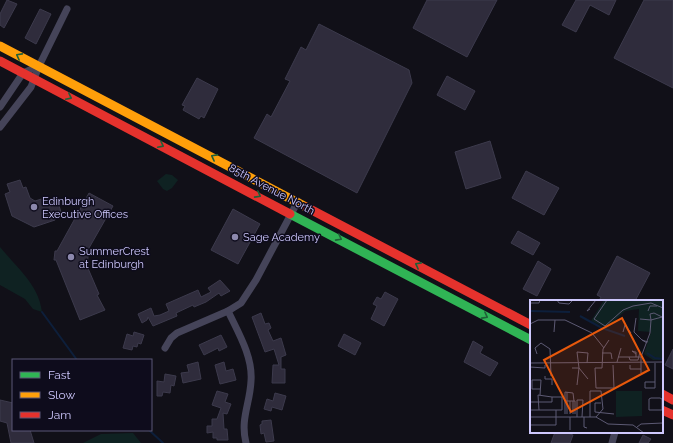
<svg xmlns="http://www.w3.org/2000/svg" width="673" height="443" font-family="Raleway,sans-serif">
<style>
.green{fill:#0f2222}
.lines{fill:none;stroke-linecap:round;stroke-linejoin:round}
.stream{stroke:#0d1f3b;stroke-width:2}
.building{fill:#2f2c3c;stroke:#3c3a4c}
.street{stroke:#454459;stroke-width:7}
.fast{stroke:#30b455;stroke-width:9}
.slow{stroke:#ff9f0a;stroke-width:9}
.jam{stroke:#e5322d;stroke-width:9}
.oneway{stroke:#1f6038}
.poi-dot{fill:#8c88ad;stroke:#0e0c1c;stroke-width:1.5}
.labels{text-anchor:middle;stroke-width:3;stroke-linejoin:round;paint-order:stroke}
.street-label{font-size:11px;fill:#cec8fd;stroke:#0e0c1c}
.poi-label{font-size:11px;fill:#cec8fd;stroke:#0e0c1c;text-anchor:start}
.inset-river{fill:none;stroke:#0d1f3b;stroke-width:2}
.inset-road{fill:none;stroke:#5d5a74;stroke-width:1}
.view{fill:#e8590c;fill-opacity:0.15;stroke:#e8590c;stroke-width:2}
.inset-edge{fill:none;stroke:#cec8fd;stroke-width:2}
</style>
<rect width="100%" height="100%" fill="#111018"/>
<g class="green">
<polygon points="166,174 172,175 178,180 172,188 167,191 163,189 157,181"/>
<path d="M0,247C17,268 39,285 42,312L33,309L25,299L0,285Z"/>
<polygon points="133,433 141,443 83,443 101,434"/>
</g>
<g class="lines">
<g class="stream">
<polyline points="42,312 77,360"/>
<polyline points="149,430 163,443"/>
</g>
</g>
<g class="building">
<polygon points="7,0 17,4 4,28 0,25 0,14"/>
<polygon points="427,0 497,0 467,57 413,28"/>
<polygon points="576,0 616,0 609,15 590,5 576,32 562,25"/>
<polygon points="644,0 673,0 673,88 614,58"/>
<polygon points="40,9 51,14 36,44 25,38"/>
<polygon points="319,24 409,70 412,83 357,193 254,138 267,114 271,117 290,81 285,79 301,47 306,50"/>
<polygon points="447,76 475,91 465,110 437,95"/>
<polygon points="197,78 218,89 204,118 201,116 199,119 183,110 185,106 182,105"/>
<polygon points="490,141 501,178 466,189 455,152"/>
<polygon points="526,171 559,188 544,215 512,198"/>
<polygon points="20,180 23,188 26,187 30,198 35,201 48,197 49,201 57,199 61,212 53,214 55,220 34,227 12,216 5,194 10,192 7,184"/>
<polygon points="89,193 113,206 89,248 87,266 99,294 97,295 105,310 80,320 56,260 54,260 55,251 57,251"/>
<polygon points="233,209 260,224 238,264 211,250"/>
<polygon points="518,231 540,243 533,255 511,243"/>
<polygon points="617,256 650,273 635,301 599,301 601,297 597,295"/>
<polygon points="538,261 551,269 537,296 523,289"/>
<polygon points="220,280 230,291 221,296 219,293 206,302 194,307 193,305 176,313 177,316 153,326 148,317 147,320 142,323 138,314 151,308 154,316 160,315 169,311 166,304 198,290 201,297 211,292 208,288"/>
<polygon points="385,292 398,299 384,326 371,319 377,306 373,304 377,297 381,299"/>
<polygon points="261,313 265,324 269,323 271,328 268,330 273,341 281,338 286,355 281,357 281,369 285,369 285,383 272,383 273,365 279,365 274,349 265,352 252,317"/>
<polygon points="134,332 144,335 141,344 138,343 137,347 133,346 132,350 123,348 127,334 133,336"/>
<polygon points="344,334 361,343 355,355 338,346"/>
<polygon points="221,335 227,347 219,351 218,348 204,355 199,345"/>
<polygon points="473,341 483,347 480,353 498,363 490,376 464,362"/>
<polygon points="673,349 673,369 665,365"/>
<polygon points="198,362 201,379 183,383 181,373 189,372 187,365"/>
<polygon points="224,362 226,371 233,369 236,380 220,384 215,365"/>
<polygon points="165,374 176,376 174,386 171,385 170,393 163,392 162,396 157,396 157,381 164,382"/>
<polygon points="217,391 228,394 225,402 231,404 227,414 223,413 224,429 227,429 228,440 217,440 217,438 213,438 213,432 207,433 207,426 212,426 212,419 217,419 221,408 212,405"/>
<polygon points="275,393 286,396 282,410 272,407 271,411 264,409 267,399 273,401"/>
<polygon points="0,400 13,403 13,430 30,430 34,443 11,443 7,423 0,421"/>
<polygon points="271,420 274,441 266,442 264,433 261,434 260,425 262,424 262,421"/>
<polygon points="555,432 565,432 573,435 570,443 551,443"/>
<polygon points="643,435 651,439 648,443 639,443"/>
</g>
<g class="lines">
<g class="street">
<polyline points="0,107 23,73 39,66"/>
<polyline points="0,127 31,87 39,66 67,9"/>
<path d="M228,311C238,332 253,357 251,381C250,404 240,419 246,443"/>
<polyline points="165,348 171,338 177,333 228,311 241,303 256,280 298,201"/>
<polyline points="612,443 615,432"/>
</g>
<polyline class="fast" points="290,214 531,340"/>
<polyline class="slow" points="0,46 306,207"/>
<g class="jam">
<polyline points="0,61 290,214"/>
<polyline points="306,207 531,325"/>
<polyline points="662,394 673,400"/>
<polyline points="662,410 673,415"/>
</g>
</g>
<defs><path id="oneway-chevron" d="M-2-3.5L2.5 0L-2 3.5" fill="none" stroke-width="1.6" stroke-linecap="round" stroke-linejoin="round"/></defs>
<g class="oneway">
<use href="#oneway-chevron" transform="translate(19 56) rotate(-152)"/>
<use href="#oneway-chevron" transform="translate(69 97) rotate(27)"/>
<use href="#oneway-chevron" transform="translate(161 145) rotate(27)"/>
<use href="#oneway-chevron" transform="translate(214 157) rotate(-152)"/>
<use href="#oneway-chevron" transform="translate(258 195) rotate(28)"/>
<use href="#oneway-chevron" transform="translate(339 238) rotate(28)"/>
<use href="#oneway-chevron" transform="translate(418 265) rotate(-152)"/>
<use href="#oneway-chevron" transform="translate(485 316) rotate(28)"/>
</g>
<g class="poi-dot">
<circle cx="34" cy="207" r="4"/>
<circle cx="235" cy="237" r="4"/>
<circle cx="71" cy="257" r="4"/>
</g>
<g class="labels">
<g class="street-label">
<text transform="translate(272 189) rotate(28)" y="4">85th Avenue North</text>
</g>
<g class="poi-label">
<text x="42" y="205">Edinburgh<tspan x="42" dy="13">Executive Offices</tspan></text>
<text x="243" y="241">Sage Academy</text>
<text x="79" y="255">SummerCrest<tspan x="79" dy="13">at Edinburgh</tspan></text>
</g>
</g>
<g transform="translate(530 300)">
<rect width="133" height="133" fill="#111018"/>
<path d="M74,0H133V60H123L114,54L121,32L108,31L109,9L95,11L77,28L61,21ZM86,91H112V116L86,117Z" fill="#0f2222"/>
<path class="inset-river" d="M1,11L40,12M50,16L72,28L95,36M117,53L125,58L133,59"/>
<path class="inset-road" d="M27,0L29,3L39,4L43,0M77,0L64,19L75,26L93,10L103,6L121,3L133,8M0,3H9L10,0M60,9L57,11L66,0M118,11L120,6H127M106,18L104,32L112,40M110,19L121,20L132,17L124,13L120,14L121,20L120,33L111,57V73M0,24L8,20H35L62,33L74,48M24,32L25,20M93,32L95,25L101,33M79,40L73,49L72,68H65L66,88H84L83,65M117,43L112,40L118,42M20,49L21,76M72,53H81L82,59M7,54L5,48L11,43L20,49M106,54L102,51L105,52H106V57M88,57H113M99,57L100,60H108L110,52M87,62L91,48M0,63L133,62M57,63L58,53L47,52L49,68L58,79M100,65V69H111M0,67L15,68V65M42,68H49L47,85M15,76V79H22V85M125,82H115V88H125V63M10,89H2V80H11L10,95M132,99V110H119V99L121,98H130L132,99H133M35,101V92L43,93L44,101M40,101V114M43,101V114M0,102H22V97H32V110H26V125H0M71,103H65V112L84,114M0,110H26M9,110L8,95L22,97M35,114V101H45V114M37,114V92M0,117H66L78,124L103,125L114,133M40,117V130M47,117V100H53L52,117M54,117V127L57,128M60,117V91H71L73,109L66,117M107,127L111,124L133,123"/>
<path class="view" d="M92,18L119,70L41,112L14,60Z"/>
<rect width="133" height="133" class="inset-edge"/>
</g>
<rect x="12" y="359" width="140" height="72" fill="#0e0c1c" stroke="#5b5776"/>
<rect x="20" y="372" width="20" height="6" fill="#30b455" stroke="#5b5776"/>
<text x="48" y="379" font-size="12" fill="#cec8fd">Fast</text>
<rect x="20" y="392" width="20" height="6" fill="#ff9f0a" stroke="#5b5776"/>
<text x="48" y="399" font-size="12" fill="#cec8fd">Slow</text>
<rect x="20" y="412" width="20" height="6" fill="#e5322d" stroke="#5b5776"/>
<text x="48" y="419" font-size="12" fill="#cec8fd">Jam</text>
</svg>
